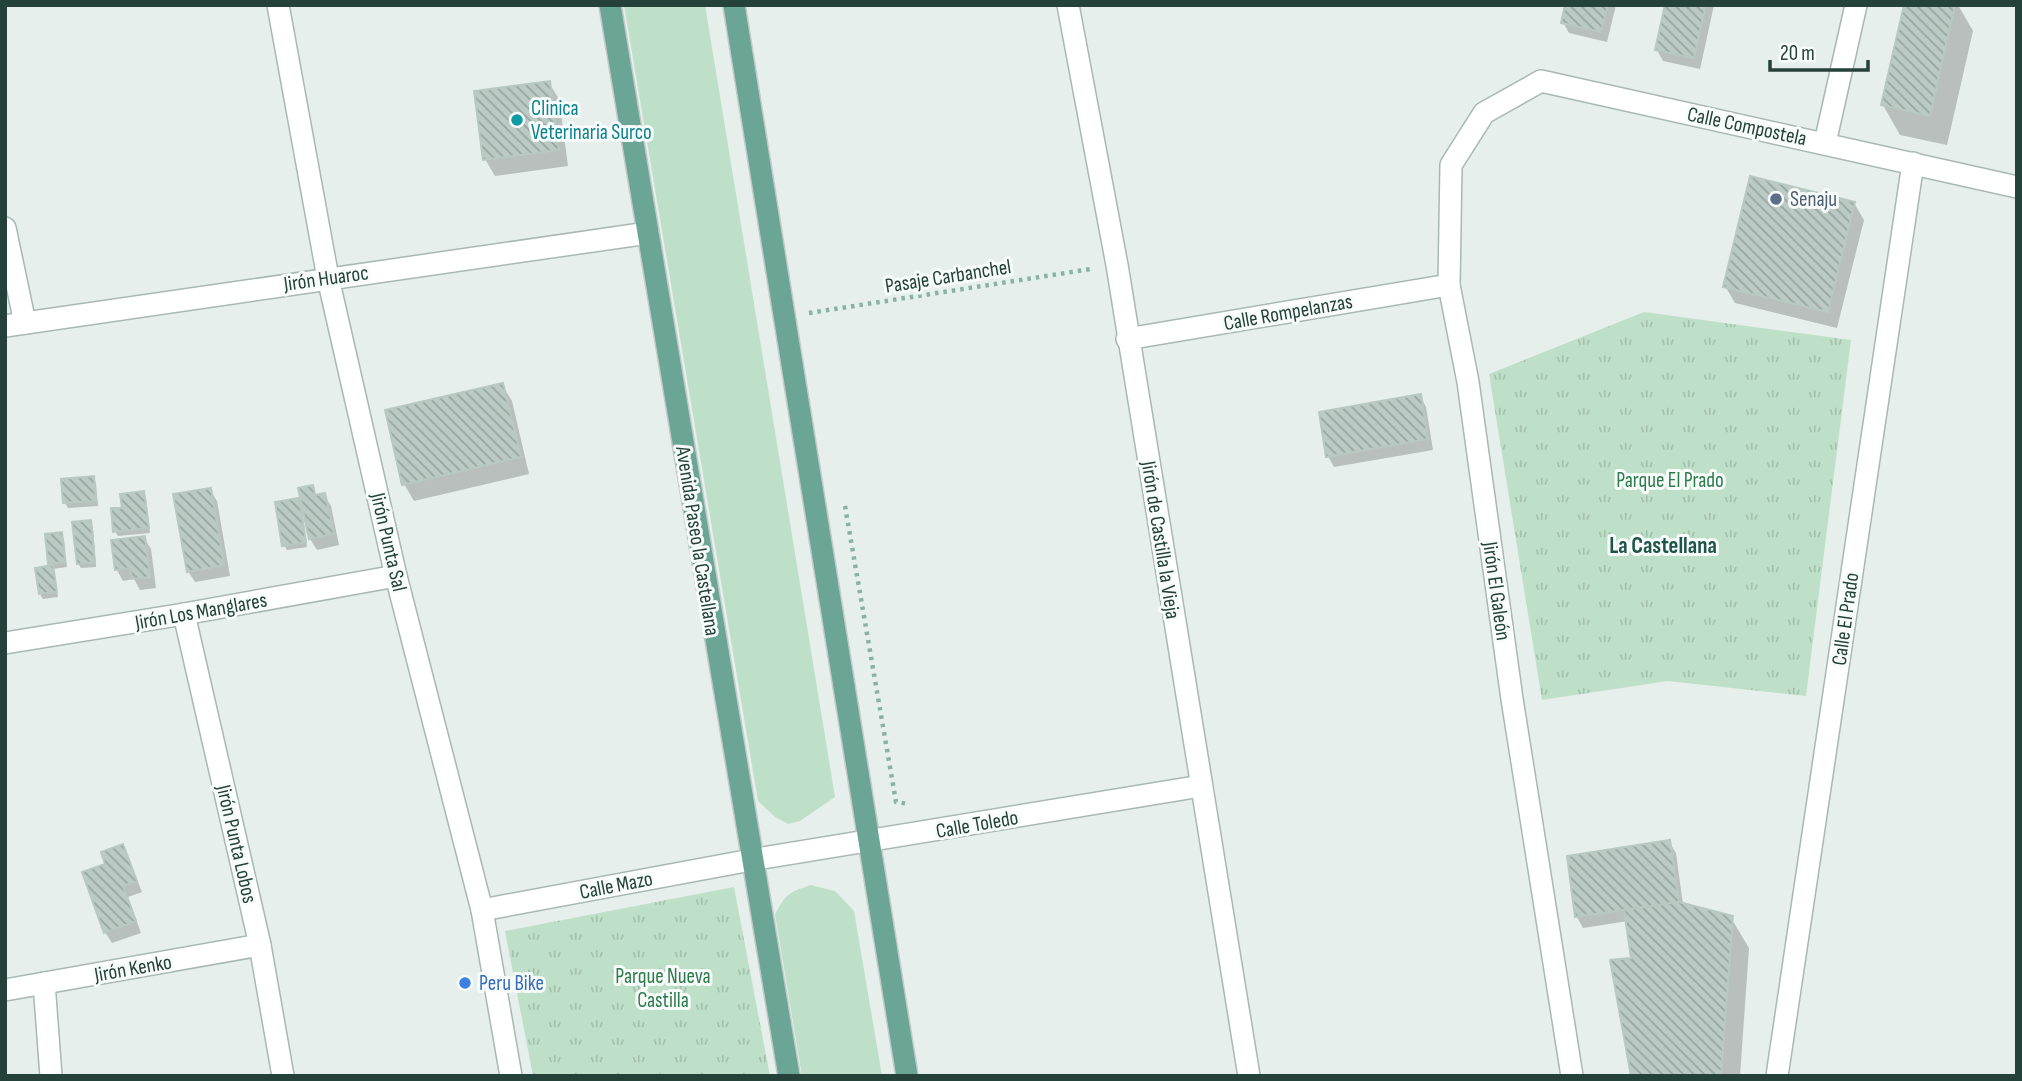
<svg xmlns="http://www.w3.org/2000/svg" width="2022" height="1081" font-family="'Sofia Sans Condensed',sans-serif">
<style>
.grass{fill:#bfe0c8}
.park{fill:url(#park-tufts)}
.shadow{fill:#0003}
.building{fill:url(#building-back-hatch);stroke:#b8c9c2;stroke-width:2}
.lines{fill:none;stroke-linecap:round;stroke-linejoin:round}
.minor-casing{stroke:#a8b8b2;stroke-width:24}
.major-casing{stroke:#c2cac8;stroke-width:24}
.path{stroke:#86b3a5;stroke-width:4.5;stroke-dasharray:3.5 5;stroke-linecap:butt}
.minor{stroke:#fff;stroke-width:21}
.major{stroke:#6aa596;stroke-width:21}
.culture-dot{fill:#0f9aa8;stroke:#f7fbf9;stroke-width:2.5}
.service-dot{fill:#5c6f8a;stroke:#f7fbf9;stroke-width:2.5}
.shop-dot{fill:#3f7fe0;stroke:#f7fbf9;stroke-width:2.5}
.labels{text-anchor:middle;stroke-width:6;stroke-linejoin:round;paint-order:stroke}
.culture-label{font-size:21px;fill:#0d838f;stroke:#f7fbf9;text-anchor:start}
.street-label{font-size:21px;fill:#24423a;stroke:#f7fbf9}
.service-label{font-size:21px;fill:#4e5e75;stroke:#f7fbf9;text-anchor:start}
.park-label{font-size:21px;fill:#2d7a4b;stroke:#f7fbf9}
.shop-label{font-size:21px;fill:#366cbe;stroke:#f7fbf9;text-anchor:start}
.neighbourhood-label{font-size:23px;font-weight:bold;fill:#1f5548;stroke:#f7fbf9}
</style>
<defs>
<pattern id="park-tufts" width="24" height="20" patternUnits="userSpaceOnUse" patternTransform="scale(1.75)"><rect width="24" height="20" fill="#bfe0c8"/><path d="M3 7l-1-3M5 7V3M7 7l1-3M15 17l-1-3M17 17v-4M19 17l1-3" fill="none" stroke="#a4c1ad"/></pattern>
<pattern id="building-back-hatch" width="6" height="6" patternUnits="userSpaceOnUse" patternTransform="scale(1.75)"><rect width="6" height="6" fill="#bbcac4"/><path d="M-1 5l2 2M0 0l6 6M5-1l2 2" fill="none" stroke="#98a6a0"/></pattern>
</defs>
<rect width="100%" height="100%" fill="#e6efeb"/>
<g class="grass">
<polygon points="624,5 705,5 835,797 800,821 788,824 775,817 758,801"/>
<path d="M811,885L835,891L854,911L882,1076H802L775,914C786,894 789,892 811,885Z"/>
</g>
<g class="park">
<polygon points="1644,312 1851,340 1806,696 1668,681 1542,700 1489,374"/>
<polygon points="734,887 770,1076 533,1076 505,931"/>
</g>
<g class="shadow">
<polygon points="1567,5 1616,5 1607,42 1569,33 1563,22"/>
<polygon points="1667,5 1714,5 1700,69 1663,61 1657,50"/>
<polygon points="1906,5 1958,5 1973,31 1947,145 1900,135 1883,105"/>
<polygon points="549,83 559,99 568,166 495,176 485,159"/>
<polygon points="1854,203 1864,220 1837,328 1735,303 1725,286"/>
<polygon points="502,385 512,401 529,474 414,501 404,484"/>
<polygon points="1420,396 1426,407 1433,450 1334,467 1328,456"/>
<polygon points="93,478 96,483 98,506 68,508 65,503 63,481"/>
<polygon points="312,487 317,497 324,495 331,506 339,545 317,550 310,539 306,516 303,516 307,547 287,550 284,545 298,500 304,510"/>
<polygon points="210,490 217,501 230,576 195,582 188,571"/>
<polygon points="143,493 146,498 150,533 118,536 115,531 124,509"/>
<polygon points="90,522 93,527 96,567 81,568 78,563"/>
<polygon points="61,534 64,539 67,567 53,569 58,597 43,599 40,594 52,567 50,564"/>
<polygon points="144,538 151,549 156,588 140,590 134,579 123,581 117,570"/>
<polygon points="1669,842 1676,853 1683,905 1731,918 1749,948 1740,1076 1632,1076 1633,960 1628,921 1583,928 1577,917 1569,857"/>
<polygon points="123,846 142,892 128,897 141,933 112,943 105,932"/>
</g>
<g class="building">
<polygon points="1565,5 1608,5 1601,32 1561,23"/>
<polygon points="1665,5 1706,5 1694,58 1655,50"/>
<polygon points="1904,5 1955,5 1930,116 1881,105"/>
<polygon points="550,81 559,150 483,160 474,91"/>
<polygon points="1750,176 1855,202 1828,312 1723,287"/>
<polygon points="503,383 521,457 402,485 385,410"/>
<polygon points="1421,394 1428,439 1326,457 1319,412"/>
<polygon points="94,476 96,501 63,503 61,479"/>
<polygon points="313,485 315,495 325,493 334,534 309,539 298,488"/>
<polygon points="211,488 224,565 187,572 173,494"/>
<polygon points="144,491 149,528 113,532 111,508 122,508 120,494"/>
<polygon points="299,498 306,542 282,546 275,502"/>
<polygon points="91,520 95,562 77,564 72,522"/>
<polygon points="62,532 65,562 48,564 45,534"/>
<polygon points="145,536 150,577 132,579 130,568 115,570 111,540"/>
<polygon points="53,565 57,592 39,594 35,568"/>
<polygon points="1670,840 1679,902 1575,917 1567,856"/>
<polygon points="123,844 137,881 123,886 136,921 104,933 82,872 105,864 101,852"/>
<polygon points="1679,902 1733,916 1721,1076 1631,1076 1610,960 1631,958 1624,910"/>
</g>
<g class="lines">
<defs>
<g id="minor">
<polyline points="278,5 328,278 396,576 482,910 511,1076"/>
<polyline points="1068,5 1117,265 1249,1076"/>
<polyline points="1825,143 1856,5"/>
<polyline points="5,228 25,323"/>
<polyline points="5,326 648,233"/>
<polyline points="1127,339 1449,285"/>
<polyline points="184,614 260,945 283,1076"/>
<polyline points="5,643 184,614 396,576"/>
<polyline points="482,910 751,860 1201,786"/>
<polyline points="44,983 51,1076"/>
<polyline points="5,990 260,945"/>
<polyline points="1572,1076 1512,699 1468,382 1449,285 1451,165 1484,113 1541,81 2017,187"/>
<polyline points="1777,1076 1913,163"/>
</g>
<g id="major">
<polyline points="610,5 789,1076"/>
<polyline points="734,5 907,1076"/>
</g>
</defs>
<use href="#minor" class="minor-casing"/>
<use href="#major" class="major-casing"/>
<g class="path">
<polyline points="1368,5 1368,6"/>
<polyline points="809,313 1091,269"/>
<polyline points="845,506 896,802 909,804"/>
</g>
<use href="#minor" class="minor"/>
<use href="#major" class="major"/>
</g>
<circle class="culture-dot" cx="517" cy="120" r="7"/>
<circle class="service-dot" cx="1776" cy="199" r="7"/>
<circle class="shop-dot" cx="465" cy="983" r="7"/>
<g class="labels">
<g class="culture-label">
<text x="531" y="115">Clinica<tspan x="531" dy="24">Veterinaria Surco</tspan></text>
</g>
<g class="street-label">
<text transform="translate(1747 126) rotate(12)" y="7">Calle Compostela</text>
<text transform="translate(948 276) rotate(-9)" y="7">Pasaje Carbanchel</text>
<text transform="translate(326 278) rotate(-8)" y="7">Jirón Huaroc</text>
<text transform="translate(1288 312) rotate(-10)" y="7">Calle Rompelanzas</text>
<text transform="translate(1161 540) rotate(81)" y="7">Jirón de Castilla la Vieja</text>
<text transform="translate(698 541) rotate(81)" y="7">Avenida Paseo la Castellana</text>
<text transform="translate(389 542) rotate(77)" y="7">Jirón Punta Sal</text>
<text transform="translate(1497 591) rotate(82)" y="7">Jirón El Galeón</text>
<text transform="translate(201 611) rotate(-10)" y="7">Jirón Los Manglares</text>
<text transform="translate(1845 619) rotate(-82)" y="7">Calle El Prado</text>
<text transform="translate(977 824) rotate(-10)" y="7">Calle Toledo</text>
<text transform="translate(237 844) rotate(77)" y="7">Jirón Punta Lobos</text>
<text transform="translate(616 885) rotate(-11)" y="7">Calle Mazo</text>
<text transform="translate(133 968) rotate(-10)" y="7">Jirón Kenko</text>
</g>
<g class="service-label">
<text x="1790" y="206">Senaju</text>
</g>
<g class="park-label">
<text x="1670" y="487">Parque El Prado</text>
<text x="663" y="983">Parque Nueva<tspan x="663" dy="24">Castilla</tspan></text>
</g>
<g class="shop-label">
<text x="479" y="990">Peru Bike</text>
</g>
<g class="neighbourhood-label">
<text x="1663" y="553">La Castellana</text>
</g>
</g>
<rect width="2022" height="1081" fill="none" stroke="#24423a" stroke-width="14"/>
<path d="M1770 60v10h98v-10" fill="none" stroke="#24423a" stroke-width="3.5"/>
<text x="1780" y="60" font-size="21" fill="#24423a" stroke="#f7fbf9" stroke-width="5" paint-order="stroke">20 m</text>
</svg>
